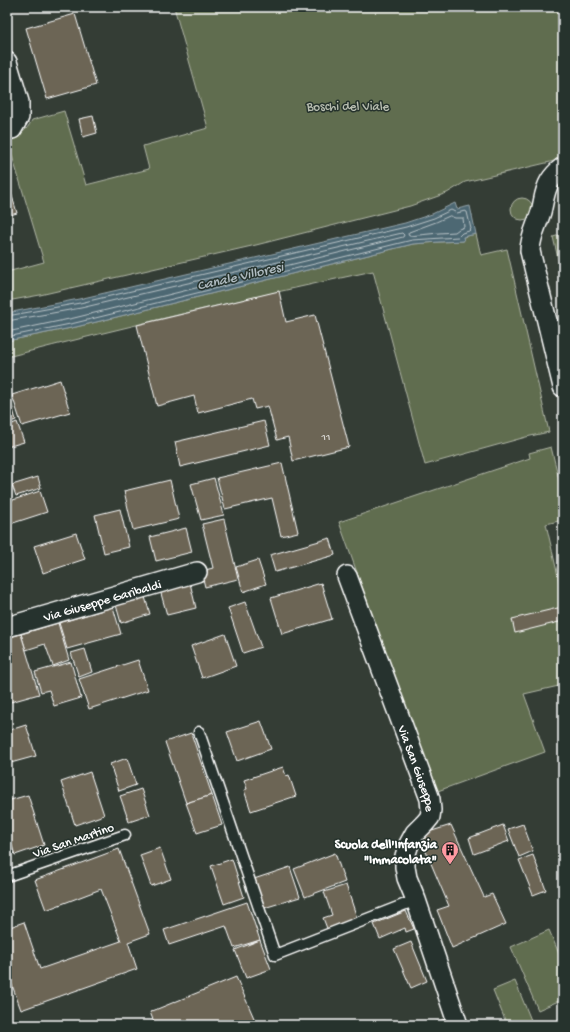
<svg xmlns="http://www.w3.org/2000/svg" width="570" height="1032" font-family="'Gochi Hand',sans-serif">
<style>
.green{fill:#616d4f;stroke:#b0b6a7}
.water{fill:#4e6873;stroke:#95a4ab}
.lines{fill:none;stroke-linecap:round;stroke-linejoin:round}
.shore{stroke:#b8c3c7;stroke-width:1}
.building{fill:#6c6555;stroke:#fff}
.service-casing{stroke:#fff;stroke-width:13}
.minor-casing{stroke:#fff;stroke-width:22}
.service{stroke:#26332d;stroke-width:10}
.minor{stroke:#26332d;stroke-width:19}
.labels{text-anchor:middle;stroke-width:3;stroke-linejoin:round;paint-order:stroke}
.number-label{font-size:11px;fill:#dad8d4}
.park-label{font-size:13px;fill:#b8bdb0;stroke:#26332d}
.street-label{font-size:13px;fill:#fff;stroke:#26332d}
.poi-label{font-size:13px;font-weight:bold;fill:#fff;stroke:#26332d;text-anchor:end}
.water-label{font-size:14px;font-style:italic;fill:#afbbc0;stroke:#26332d}
</style>
<rect width="100%" height="100%" fill="#343d35"/>
<filter id="ink" filterUnits="userSpaceOnUse"><feTurbulence type="fractalNoise" baseFrequency=".025" numOctaves="2"/><feDisplacementMap in="SourceGraphic" scale="8" xChannelSelector="R" yChannelSelector="G"/><feConvolveMatrix kernelMatrix="1 2 1 2 8 2 1 2 1" color-interpolation-filters="sRGB"/></filter>
<g filter="url(#ink)">
<g class="green">
<path d="M174,7H563V159L465,182L447,193L410,206L256,245L40,295L7,301V272L44,262L7,139C20,135 26,132 32,120L64,111L86,185L149,169L143,146L208,128Z"/>
<circle cx="522" cy="209" r="11"/>
<path d="M476,234L481,255L507,249L549,432L526,437L425,465L373,271C251,297 129,326 7,357V341L76,327L413,244L439,242L463,241V237Z"/>
<polygon points="563,234 563,280 553,237"/>
<polygon points="551,447 563,496 563,520 546,524 563,598 563,685 524,694 545,752 435,792 339,522 530,458 529,453"/>
<polygon points="549,930 563,963 563,999 538,1010 511,947"/>
<polygon points="515,981 533,1025 507,1025 493,990"/>
</g>
<polygon class="water" points="455,203 457,209 470,206 476,234 463,237 464,241 439,242 413,244 76,327 7,341 7,313 79,299 405,223 432,214"/>
<g class="lines">
<g class="shore">
<polygon points="450,216 455,218 463,218 464,227 459,229 455,232 439,233 409,236 408,234 409,232 436,222"/>
<polyline points="7,316 80,303 406,227 434,218 451,210 457,213 465,211 467,212 471,229 469,231 462,233 458,237 412,240 75,323 7,337"/>
<polyline points="7,321 81,308 402,233 404,235 403,237 74,318 7,332"/>
</g>
</g>
<g class="building">
<polygon points="75,14 96,85 47,99 26,28"/>
<polygon points="93,116 97,133 83,137 79,119"/>
<polygon points="7,179 17,213 7,216"/>
<polygon points="279,291 286,322 315,315 349,447 293,461 288,437 277,440 268,406 255,409 252,399 198,413 194,396 157,406 137,325"/>
<polygon points="60,380 70,412 22,426 12,395"/>
<polygon points="9,396 16,420 7,423 7,397"/>
<polygon points="264,421 270,445 180,467 175,442"/>
<polygon points="17,422 24,442 7,447 7,426"/>
<polygon points="282,463 298,532 281,536 272,498 225,509 217,478"/>
<polygon points="38,477 41,488 16,496 12,485"/>
<polygon points="214,478 224,515 201,520 191,484"/>
<polygon points="170,480 179,519 133,530 124,491"/>
<polygon points="40,491 47,512 7,525 7,502"/>
<polygon points="120,509 129,547 104,553 95,515"/>
<polygon points="224,519 238,579 205,587 201,571 213,568 202,524"/>
<polygon points="186,528 192,552 156,561 150,537"/>
<polygon points="76,533 85,559 43,573 34,546"/>
<polygon points="330,538 335,555 275,572 270,555"/>
<polygon points="258,560 266,584 243,592 236,567"/>
<polygon points="190,583 196,608 167,615 160,590"/>
<polygon points="321,583 332,619 282,634 271,598"/>
<polygon points="145,597 150,614 121,623 116,605"/>
<polygon points="245,602 261,647 243,653 228,608"/>
<polygon points="113,607 121,634 67,649 59,623"/>
<polygon points="562,607 563,612 563,621 515,633 512,619"/>
<polygon points="58,623 69,660 53,666 45,644 26,650 21,634"/>
<polygon points="21,634 39,694 7,703 7,638"/>
<polygon points="225,634 236,666 202,678 191,646"/>
<polygon points="85,649 92,672 79,677 71,653"/>
<polygon points="138,660 148,690 89,709 79,679"/>
<polygon points="71,662 81,698 54,706 49,690 41,692 35,672"/>
<polygon points="261,721 271,749 237,761 227,732"/>
<polygon points="26,725 36,756 7,764 7,731"/>
<polygon points="191,733 212,795 186,803 165,742"/>
<polygon points="127,758 136,785 119,791 110,764"/>
<polygon points="283,767 286,776 289,775 296,796 251,811 244,790 247,789 244,780"/>
<polygon points="90,772 104,815 75,825 61,782"/>
<polygon points="141,789 150,815 129,822 120,796"/>
<polygon points="28,795 44,845 15,855 7,830 7,801"/>
<polygon points="212,795 222,825 197,833 186,803"/>
<polygon points="523,824 533,851 519,857 508,829"/>
<polygon points="451,825 484,897 492,894 506,924 452,948 437,910 449,906 419,835"/>
<polygon points="503,825 509,841 474,854 469,838"/>
<polygon points="160,848 171,879 151,886 140,855"/>
<polygon points="119,849 150,934 128,942 137,969 21,1010 7,971 7,928 24,922 40,969 121,941 101,889 46,910 35,880"/>
<polygon points="335,853 345,882 305,897 294,869"/>
<polygon points="533,855 546,890 533,895 519,860"/>
<polygon points="232,859 244,897 224,904 211,866"/>
<polygon points="290,867 300,897 264,908 254,879"/>
<polygon points="346,885 358,921 328,931 323,918 332,915 324,892"/>
<polygon points="247,902 260,940 234,948 226,926 169,945 164,930"/>
<polygon points="406,911 414,929 406,932 405,928 380,939 374,924"/>
<polygon points="260,940 271,969 246,978 235,950"/>
<polygon points="411,942 427,981 411,988 394,949"/>
<polygon points="236,977 257,1025 229,1025 228,1021 219,1025 155,1025 150,1012"/>
<polygon points="445,1019 447,1025 428,1025"/>
</g>
<g class="lines">
<defs>
<g id="service">
<polyline points="199,732 275,955 416,900"/>
<polyline points="7,876 125,835"/>
</g>
<g id="minor">
<polyline points="7,62 19,102 19,117 12,129 7,130"/>
<path d="M563,167C558,171 553,176 550,181C544,191 544,201 541,212C537,225 530,237 530,251L563,387"/>
<path id="s1" d="M347,576L430,799L431,810L430,817L425,823L415,833L409,844L405,856V867L407,878L416,900L458,1025"/>
<path id="s2" d="M7,627L197,572"/>
</g>
</defs>
<use href="#service" class="service-casing"/>
<use href="#minor" class="minor-casing"/>
<use href="#service" class="service"/>
<use href="#minor" class="minor"/>
</g>
</g>
<defs>
<symbol id="building-pin" viewBox="-11 -11 22 30"><path d="M0 17L-7.5 6A9.5 9.5 0 1 1 7.5 6Z" fill="#ff9aa2" stroke="#26332d"/><path d="M-4-6H4V6H1V3H-1V6H-4ZM-2.5-4.3h1.7v1.8h-1.7ZM.8-4.3h1.7v1.8H.8ZM-2.5-1h1.7V.8h-1.7ZM.8-1h1.7V.8H.8Z" fill="#111"/></symbol>
</defs>
<g fill-rule="evenodd">
<use href="#building-pin" x="440" y="840" width="20" height="27"/>
</g>
<g class="labels">
<g class="number-label">
<text x="326" y="440">11</text>
</g>
<g class="park-label">
<text x="348" y="110">Boschi del Viale</text>
</g>
<g class="street-label">
<text dy="5" stroke="none"><textPath href="#s2" startOffset="99">Via Giuseppe Garibaldi</textPath></text>
<text dy="5" stroke="none"><textPath href="#s1" startOffset="205">Via San Giuseppe</textPath></text>
<text transform="translate(73 839) rotate(-19)" y="5">Via San Martino</text>
</g>
<g class="poi-label">
<text x="437" y="848">Scuola dell'Infanzia<tspan x="437" dy="15">"Immacolata"</tspan></text>
</g>
<g class="water-label">
<text transform="translate(240 275) rotate(-13)" y="5">Canale Villoresi</text>
</g>
</g>
<rect width="570" height="1032" fill="none" stroke="#26332d" stroke-width="24"/>
<rect x="12" y="12" width="546" height="1008" fill="none" stroke="#fff" stroke-width="1.5" filter="url(#ink)"/>
</svg>
